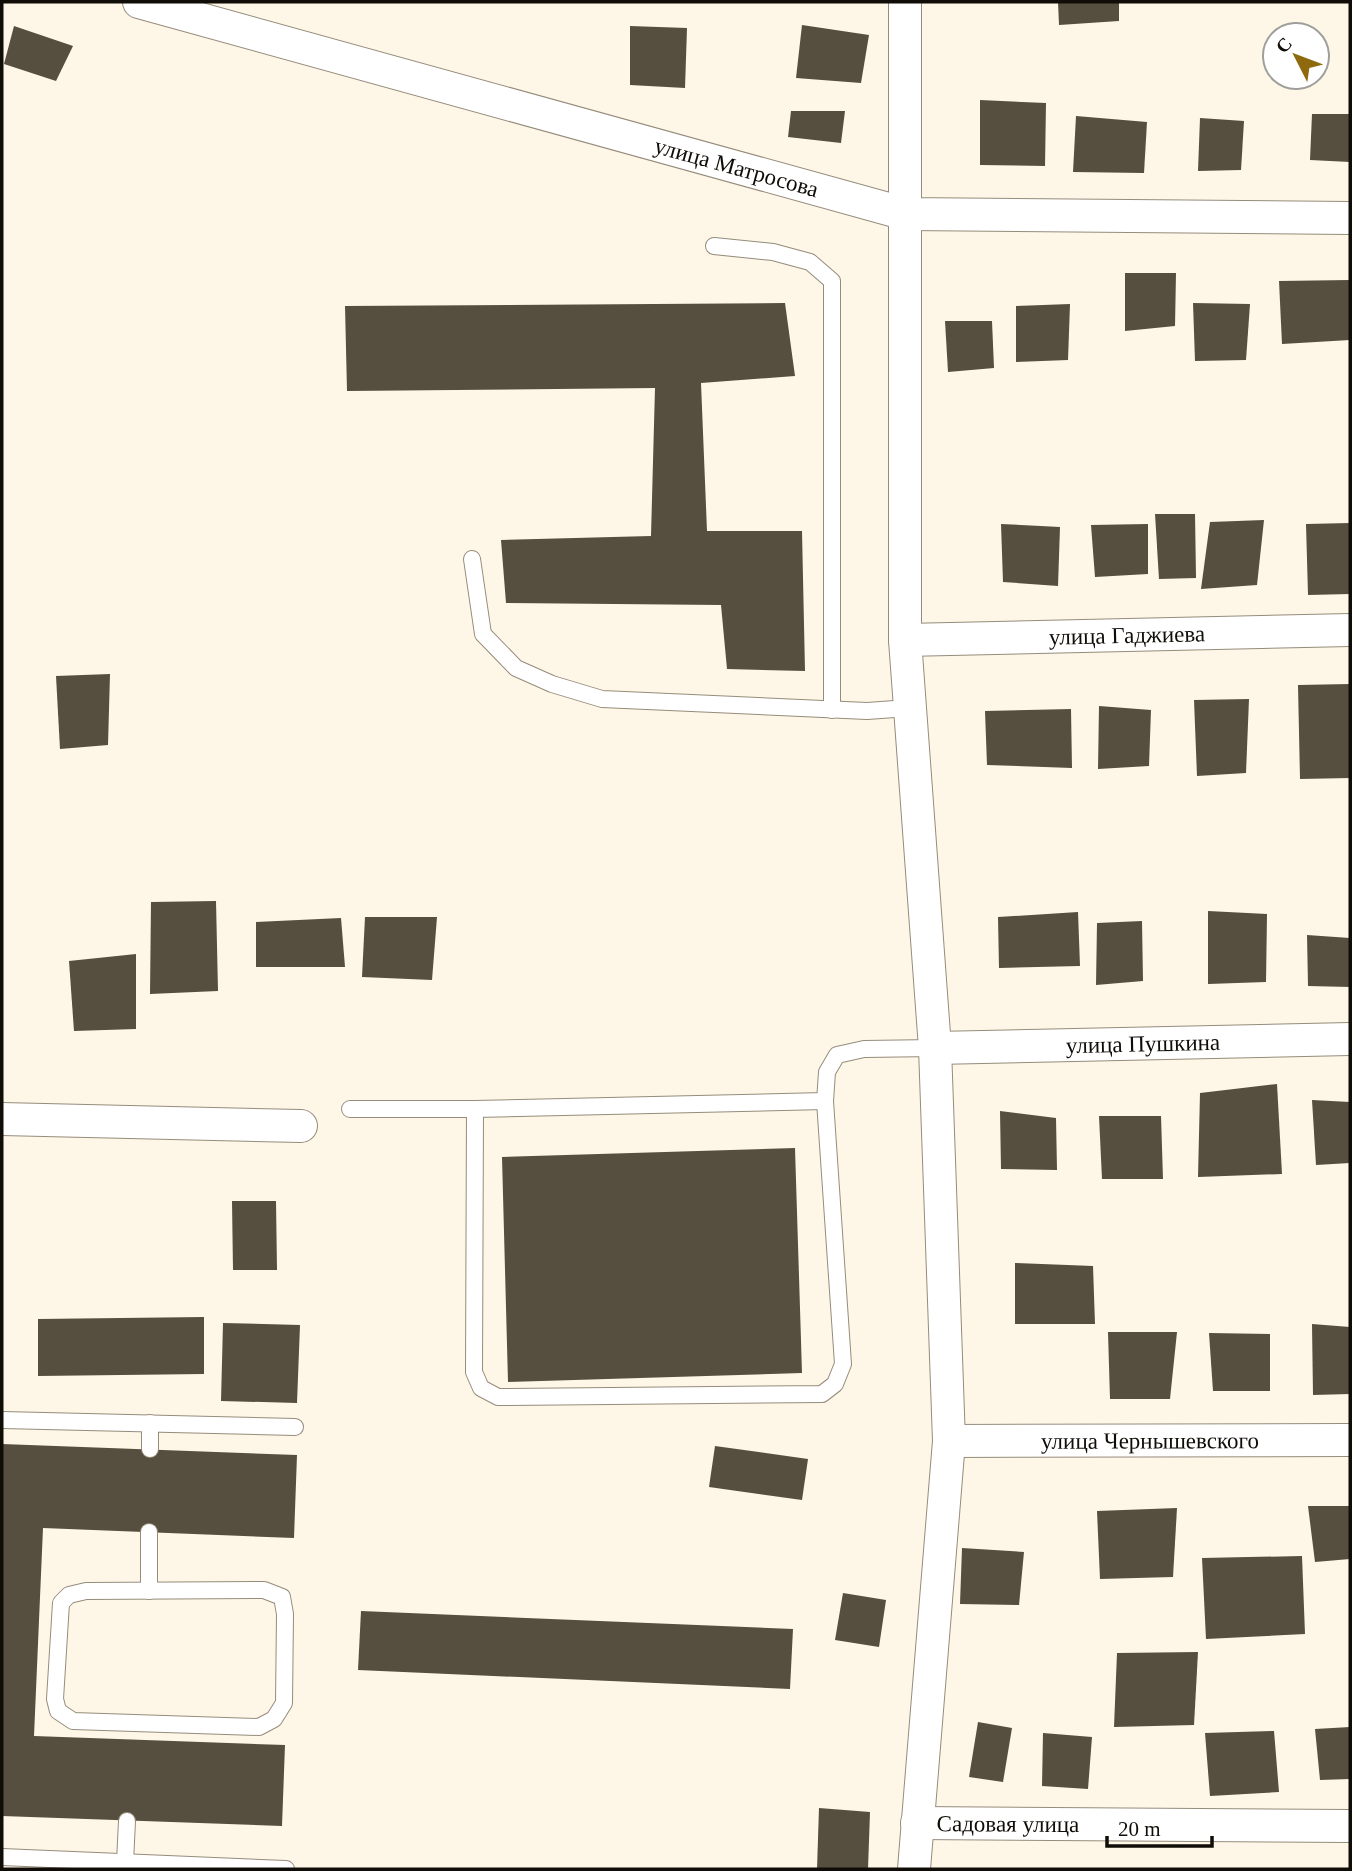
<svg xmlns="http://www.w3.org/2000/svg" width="1352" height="1871" font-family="'Times New Roman',serif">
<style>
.building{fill:#564e3e}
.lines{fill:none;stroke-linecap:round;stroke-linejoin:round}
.lane-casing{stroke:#958c7b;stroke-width:18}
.street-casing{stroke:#958c7b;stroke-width:34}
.lane{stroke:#fff;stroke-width:16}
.street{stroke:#fff;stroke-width:32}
.labels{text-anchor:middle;stroke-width:7;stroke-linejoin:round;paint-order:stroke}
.street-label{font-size:23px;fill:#100c07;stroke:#fff}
</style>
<rect width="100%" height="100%" fill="#fef6e7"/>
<g class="building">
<polygon points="1058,2 1119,2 1119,21 1059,25"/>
<polygon points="802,25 869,35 861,83 796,78"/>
<polygon points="14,26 73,46 56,81 4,64"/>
<polygon points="630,26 687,28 685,88 630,85"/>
<polygon points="980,100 1046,103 1045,166 980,165"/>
<polygon points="791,111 845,111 841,143 788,137"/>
<polygon points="1312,114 1350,114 1350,162 1310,160"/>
<polygon points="1076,116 1147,122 1144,173 1073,172"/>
<polygon points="1200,118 1244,121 1241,170 1198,171"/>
<polygon points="1125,273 1176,273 1175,326 1125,331"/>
<polygon points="1350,280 1350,340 1282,344 1279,281"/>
<polygon points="785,303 795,376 701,383 707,531 802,531 805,671 727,669 721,605 506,603 501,540 651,536 655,388 347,391 345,306"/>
<polygon points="1193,303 1250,304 1246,360 1195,361"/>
<polygon points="1070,304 1068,360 1016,362 1016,306"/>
<polygon points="945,321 992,321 994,368 948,372"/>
<polygon points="1155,514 1195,514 1196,578 1159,579"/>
<polygon points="1264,520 1257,585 1201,589 1210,522"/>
<polygon points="1350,523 1350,594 1308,595 1306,524"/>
<polygon points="1001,524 1060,527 1058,586 1003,582"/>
<polygon points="1148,524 1148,574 1095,577 1091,525"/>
<polygon points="110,674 108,745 60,749 56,676"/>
<polygon points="1350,684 1350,778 1300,779 1298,685"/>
<polygon points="1249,699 1246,773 1197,776 1194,700"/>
<polygon points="1099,706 1151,710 1149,766 1098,769"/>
<polygon points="1071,709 1072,768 987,765 985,711"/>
<polygon points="216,901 218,991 150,994 151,902"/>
<polygon points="1208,911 1267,914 1266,982 1208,984"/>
<polygon points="1078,912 1080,966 999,968 998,917"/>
<polygon points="365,917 437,917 432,980 362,977"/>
<polygon points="341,918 345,967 256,967 256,922"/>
<polygon points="1142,921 1143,981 1096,985 1097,923"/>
<polygon points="1307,935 1350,938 1350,987 1308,986"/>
<polygon points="136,954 136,1029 74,1031 69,961"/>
<polygon points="1277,1084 1282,1174 1198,1177 1200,1093"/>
<polygon points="1312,1100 1350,1102 1350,1163 1316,1165"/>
<polygon points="1000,1111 1056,1118 1057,1170 1001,1169"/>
<polygon points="1099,1116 1161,1116 1163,1179 1102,1179"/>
<polygon points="795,1148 802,1373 508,1382 502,1157"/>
<polygon points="232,1201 276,1201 277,1270 233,1270"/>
<polygon points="1015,1263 1093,1266 1095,1324 1015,1324"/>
<polygon points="204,1317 204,1374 38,1376 38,1319"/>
<polygon points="223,1323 300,1325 297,1403 221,1401"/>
<polygon points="1312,1324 1350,1327 1350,1394 1313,1395"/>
<polygon points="1108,1332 1177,1332 1170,1399 1110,1399"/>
<polygon points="1209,1333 1270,1334 1270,1391 1213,1391"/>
<polygon points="2,1444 297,1455 294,1538 43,1528 34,1736 285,1745 282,1826 2,1816"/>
<polygon points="715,1446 808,1459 802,1500 709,1487"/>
<polygon points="1308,1506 1350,1506 1350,1559 1315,1562"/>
<polygon points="1177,1508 1173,1577 1100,1579 1097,1511"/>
<polygon points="962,1548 1024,1552 1019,1605 960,1604"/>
<polygon points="1302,1556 1305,1634 1206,1639 1202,1558"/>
<polygon points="843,1593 886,1600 879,1647 835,1640"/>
<polygon points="361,1611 793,1629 790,1689 358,1670"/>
<polygon points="1198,1652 1194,1725 1114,1727 1117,1653"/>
<polygon points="978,1722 1012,1728 1003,1782 969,1777"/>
<polygon points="1350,1727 1350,1779 1320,1780 1315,1729"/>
<polygon points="1274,1731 1279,1792 1210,1796 1205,1733"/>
<polygon points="1043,1733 1092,1737 1088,1789 1042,1786"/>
<polygon points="819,1808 870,1812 868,1869 817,1869"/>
</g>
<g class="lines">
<defs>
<g id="lane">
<polyline points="714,246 773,252 810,262 832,281 832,710"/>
<polyline points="472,559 483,634 516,668 552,684 602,699 867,711 909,708"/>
<polyline points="350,1109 475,1109 825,1101"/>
<polyline points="475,1109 474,1372 481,1388 498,1397 822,1394 835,1384 843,1364 825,1101 827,1072 837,1055 864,1049 935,1048"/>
<polyline points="2,1420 295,1427"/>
<polyline points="150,1449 150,1423"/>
<polygon points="264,1590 282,1597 285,1614 284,1703 274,1719 259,1727 73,1721 58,1711 55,1699 61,1603 69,1595 86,1591"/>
<polyline points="149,1591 149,1532"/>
<polyline points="2,1857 286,1869"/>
<polyline points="125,1862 127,1821"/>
</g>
<g id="street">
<path id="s1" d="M139,2L906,214L1350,218"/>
<polyline points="905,2 905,640 935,1048 949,1441 914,1869"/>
<path id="s2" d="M905,640L1350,630"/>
<path id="s3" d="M935,1048L1350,1039"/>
<polyline points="2,1119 301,1126"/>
<path id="s4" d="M949,1441L1350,1440"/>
<path id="s5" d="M917,1823L1350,1826"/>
</g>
</defs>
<use href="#lane" class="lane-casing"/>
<use href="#street" class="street-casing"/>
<use href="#lane" class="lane"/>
<use href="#street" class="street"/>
</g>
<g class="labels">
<g class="street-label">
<text dy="8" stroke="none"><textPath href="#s1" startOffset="620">улица Матросова</textPath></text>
<text dy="8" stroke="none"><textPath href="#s2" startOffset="222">улица Гаджиева</textPath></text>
<text dy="8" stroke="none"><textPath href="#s3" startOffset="208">улица Пушкина</textPath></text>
<text dy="8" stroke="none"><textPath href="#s4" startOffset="201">улица Чернышевского</textPath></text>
<text dy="8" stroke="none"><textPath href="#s5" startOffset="91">Садовая улица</textPath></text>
</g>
</g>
<rect width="1352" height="1871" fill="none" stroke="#100c07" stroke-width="7"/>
<g transform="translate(1296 56) rotate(312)"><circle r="33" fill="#ffffff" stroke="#9f9e9c" stroke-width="2"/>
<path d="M0-5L12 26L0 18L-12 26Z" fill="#8f690e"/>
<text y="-10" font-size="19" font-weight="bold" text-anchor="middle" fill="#100c07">С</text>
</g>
<path d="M1107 1836v10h105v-10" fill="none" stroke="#100c07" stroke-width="3.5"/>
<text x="1118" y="1836" font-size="21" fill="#100c07" stroke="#ffffff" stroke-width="5" paint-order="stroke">20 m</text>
</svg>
